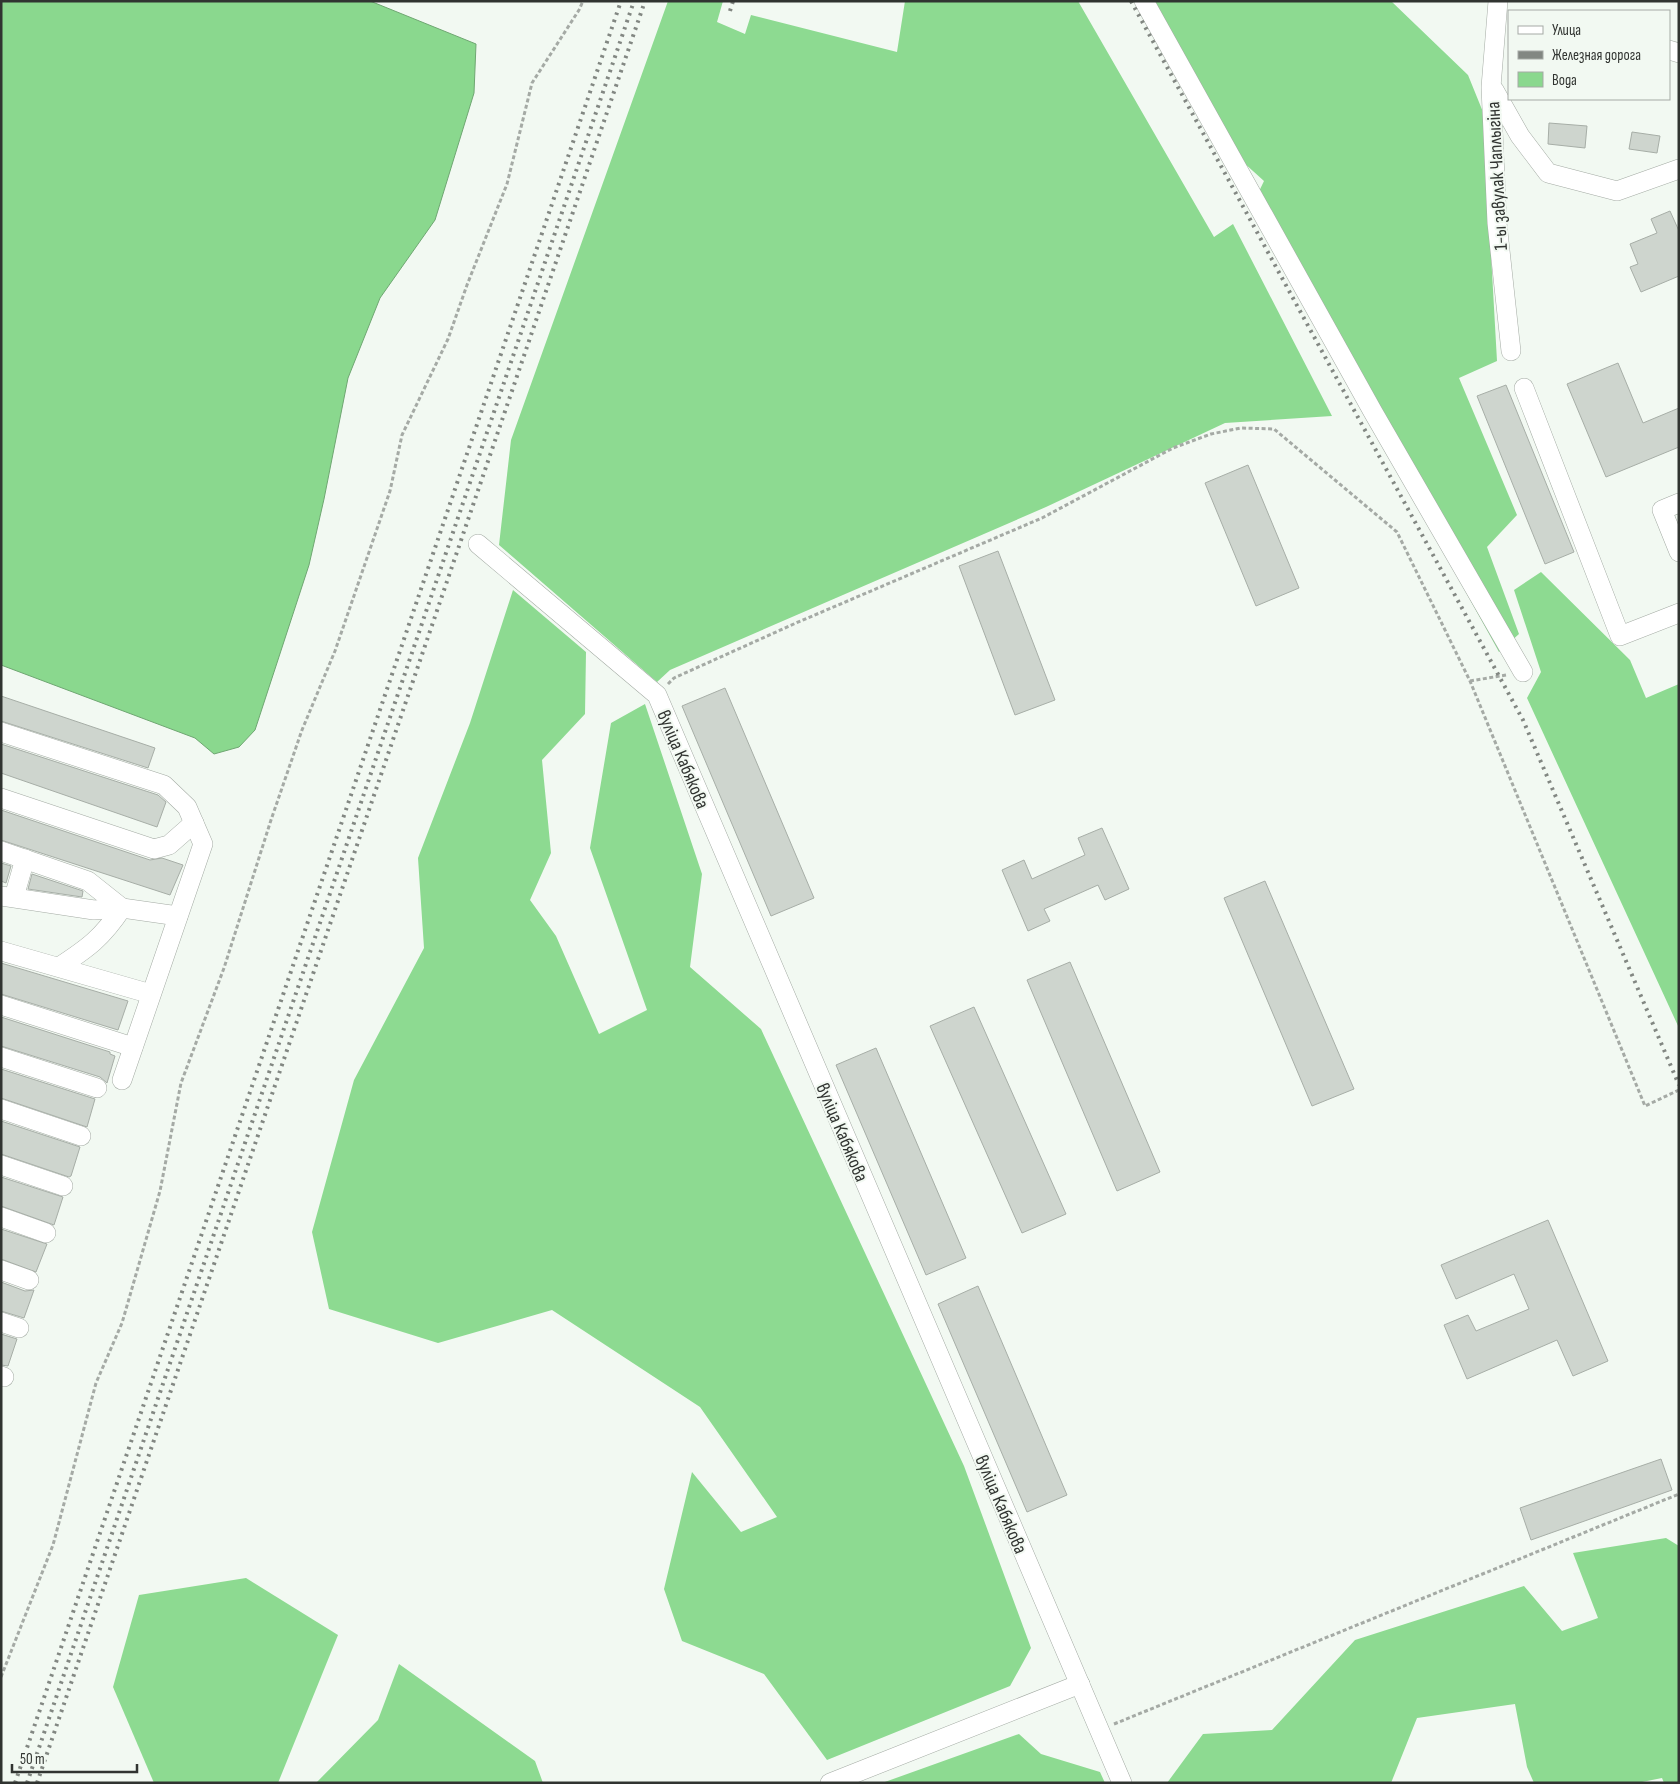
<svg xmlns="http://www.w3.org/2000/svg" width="1680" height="1784" font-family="'Sofia Sans Condensed',sans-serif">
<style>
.forest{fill:#8dda91}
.water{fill:#8ad88e;stroke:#6fa772}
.building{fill:#ced5ce;stroke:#a7aea7}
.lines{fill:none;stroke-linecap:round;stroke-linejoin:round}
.minor-casing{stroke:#a4aba4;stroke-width:20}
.path{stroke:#a5aaa5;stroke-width:3;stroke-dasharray:4 2.5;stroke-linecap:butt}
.minor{stroke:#fff;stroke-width:19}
.rail{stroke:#828782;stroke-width:4;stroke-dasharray:2.5 5;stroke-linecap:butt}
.labels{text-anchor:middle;stroke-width:4;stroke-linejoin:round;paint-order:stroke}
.street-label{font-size:19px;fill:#313431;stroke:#f2f9f2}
</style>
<rect width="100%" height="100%" fill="#f2f9f2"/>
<g class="forest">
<polygon points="668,1 723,1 717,22 745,34 751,15 897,52 905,1 1078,1 1214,237 1233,224 1332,416 1225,423 1046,507 670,670 657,682 499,545 511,440"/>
<polygon points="1153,1 1391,1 1468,75 1483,112 1497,361 1459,378 1517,515 1487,547 1519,634 1499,652 1252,206 1264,181 1243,162"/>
<polygon points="1541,572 1630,660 1646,698 1679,684 1679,1028 1527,698 1541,672 1514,590"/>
<polygon points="513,590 586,652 585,714 542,760 551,853 530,900 556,936 599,1034 647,1010 590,848 611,723 645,704 702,874 690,967 761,1029 964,1466 1031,1648 1010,1686 827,1760 764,1674 682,1641 664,1589 692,1472 741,1532 777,1517 700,1407 552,1310 438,1343 329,1309 312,1232 354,1080 424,948 418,858 470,723"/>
<polygon points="1666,1538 1679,1546 1679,1783 1664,1783 1662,1778 1637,1783 1534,1783 1527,1767 1515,1704 1417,1718 1391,1783 1167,1783 1203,1734 1272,1730 1355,1640 1524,1586 1562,1631 1598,1618 1573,1553"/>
<polygon points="246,1578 338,1635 278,1783 154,1783 113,1687 139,1595"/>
<polygon points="399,1664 535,1761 543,1783 316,1783 378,1720"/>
<polygon points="1019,1734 1041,1754 1100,1772 1105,1783 882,1783"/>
</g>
<polygon class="water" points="1,1 370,1 476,44 474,93 435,220 380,298 348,378 324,499 309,565 255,730 239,747 214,754 195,738 1,665"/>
<g class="building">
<polygon points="1549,123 1587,126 1585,148 1548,144"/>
<polygon points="1632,132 1660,136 1657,153 1629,149"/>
<polygon points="1670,211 1679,231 1679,276 1641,292 1630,267 1638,264 1630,244 1657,233 1651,219"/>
<polygon points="1618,363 1643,423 1679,408 1679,447 1606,477 1567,384"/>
<polygon points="1506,385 1574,552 1545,564 1477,396"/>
<polygon points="1248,465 1299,588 1256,606 1205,483"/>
<polygon points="998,551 1055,700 1015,715 959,566"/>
<polygon points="725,688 814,898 771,916 682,706"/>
<polygon points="1,696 155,748 148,768 1,721"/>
<polygon points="1,744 158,795 166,802 157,827 1,773"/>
<polygon points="1,810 150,860 162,858 183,865 170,895 1,840"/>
<polygon points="1102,828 1129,889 1105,900 1098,885 1044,909 1050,921 1028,931 1002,870 1024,860 1032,879 1085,855 1078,838"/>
<polygon points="1,863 11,866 6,883 1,881"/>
<polygon points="32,874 83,891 82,897 28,889"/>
<polygon points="1265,881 1354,1089 1312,1106 1224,898"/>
<polygon points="1070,962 1160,1172 1117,1191 1027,980"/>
<polygon points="1,963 128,1001 118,1030 1,994"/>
<polygon points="974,1007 1066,1214 1022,1233 930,1026"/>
<polygon points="1,1017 110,1052 110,1054 115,1056 107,1083 100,1077 1,1046"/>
<polygon points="876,1048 966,1258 926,1275 836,1065"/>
<polygon points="1,1069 95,1099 87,1127 1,1098"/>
<polygon points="1,1121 80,1147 71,1176 69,1177 1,1154"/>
<polygon points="1,1177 63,1197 54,1225 1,1206"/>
<polygon points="1548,1220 1608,1361 1573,1376 1557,1340 1467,1379 1444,1325 1468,1315 1476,1331 1529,1309 1514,1274 1456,1299 1441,1265"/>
<polygon points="1,1229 47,1244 36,1272 1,1259"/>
<polygon points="1,1282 25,1291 34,1290 24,1318 1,1311"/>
<polygon points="978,1286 1067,1495 1027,1512 938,1304"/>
<polygon points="1,1334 17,1339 8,1366 1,1365"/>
<polygon points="1661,1459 1672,1490 1531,1540 1520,1508"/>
</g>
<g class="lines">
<defs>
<g id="minor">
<polyline points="1144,1 1373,412 1523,672"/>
<polyline points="1498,1 1491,87 1497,223 1511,351"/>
<polyline points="1669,50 1679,53"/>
<polyline points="1494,90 1520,136 1548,173 1617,191 1679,169"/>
<polyline points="1524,388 1620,636 1679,613"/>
<polyline points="1679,503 1662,510 1679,552"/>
<polyline points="478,544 657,695 1122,1783"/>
<polyline points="1,732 164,785 187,807 203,844 122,1080"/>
<polyline points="1,798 154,849 169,845 194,823"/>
<path d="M1,851L88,881L122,908C102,938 88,948 59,967"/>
<polyline points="1,896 94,910 122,908 178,916"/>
<polyline points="14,897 25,859"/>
<polyline points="1,951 151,994"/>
<polyline points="1,1005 133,1047"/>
<polyline points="1,1057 97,1088"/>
<polyline points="1,1109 81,1136"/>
<polyline points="1,1165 63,1186"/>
<polyline points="1,1217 46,1233"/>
<polyline points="1,1270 29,1280"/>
<polyline points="1,1322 19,1328"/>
<polyline points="1,1376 4,1377"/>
<polyline points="830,1783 1080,1684"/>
</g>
</defs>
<use href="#minor" class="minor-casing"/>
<g class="path">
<polyline points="1470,681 1506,675"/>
<polyline points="668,684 674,678 796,623 1042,518 1173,448 1211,434 1241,428 1274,429 1397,532 1470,681 1645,1106 1679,1090"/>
<polyline points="1,1677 53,1545 96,1383 122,1323 160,1191 181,1083 224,968 271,820 302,730 335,651 390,491 402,435 448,339 467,285 507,184 532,83 579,10 583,1"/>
<polyline points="1114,1724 1679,1494"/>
</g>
<use href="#minor" class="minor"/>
<g class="rail">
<polyline points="1131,1 1523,720 1679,1085"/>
<polyline points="730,11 733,1"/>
<polyline points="15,1783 621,1"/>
<polyline points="27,1783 634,1"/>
<polyline points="37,1783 645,1"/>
</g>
</g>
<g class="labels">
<g class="street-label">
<text transform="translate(1496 176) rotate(-93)" y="7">1-ы завулак Чаплыгіна</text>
<text transform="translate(684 759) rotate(67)" y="7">вуліца Кабякова</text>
<text transform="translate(843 1132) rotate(67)" y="7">вуліца Кабякова</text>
<text transform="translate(1002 1504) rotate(67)" y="7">вуліца Кабякова</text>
</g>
</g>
<rect width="1680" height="1784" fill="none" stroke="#313431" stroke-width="5"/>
<rect x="1508" y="10" width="162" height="90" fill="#f2f9f2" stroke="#a5aaa5"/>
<rect x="1518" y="26" width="25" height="8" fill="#ffffff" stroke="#a5aaa5"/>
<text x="1552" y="35" font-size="15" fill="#313431">Улица</text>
<rect x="1518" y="51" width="25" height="8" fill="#828782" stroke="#a5aaa5"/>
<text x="1552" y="60" font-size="15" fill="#313431">Железная дорога</text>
<rect x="1518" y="72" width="25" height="15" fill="#8ad88e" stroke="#a5aaa5"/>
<text x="1552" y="85" font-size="15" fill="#313431">Вода</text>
<path d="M12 1764v8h125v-8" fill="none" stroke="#313431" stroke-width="2.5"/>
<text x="20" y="1764" font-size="15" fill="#313431" stroke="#f2f9f2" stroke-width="4" paint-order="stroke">50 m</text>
</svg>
